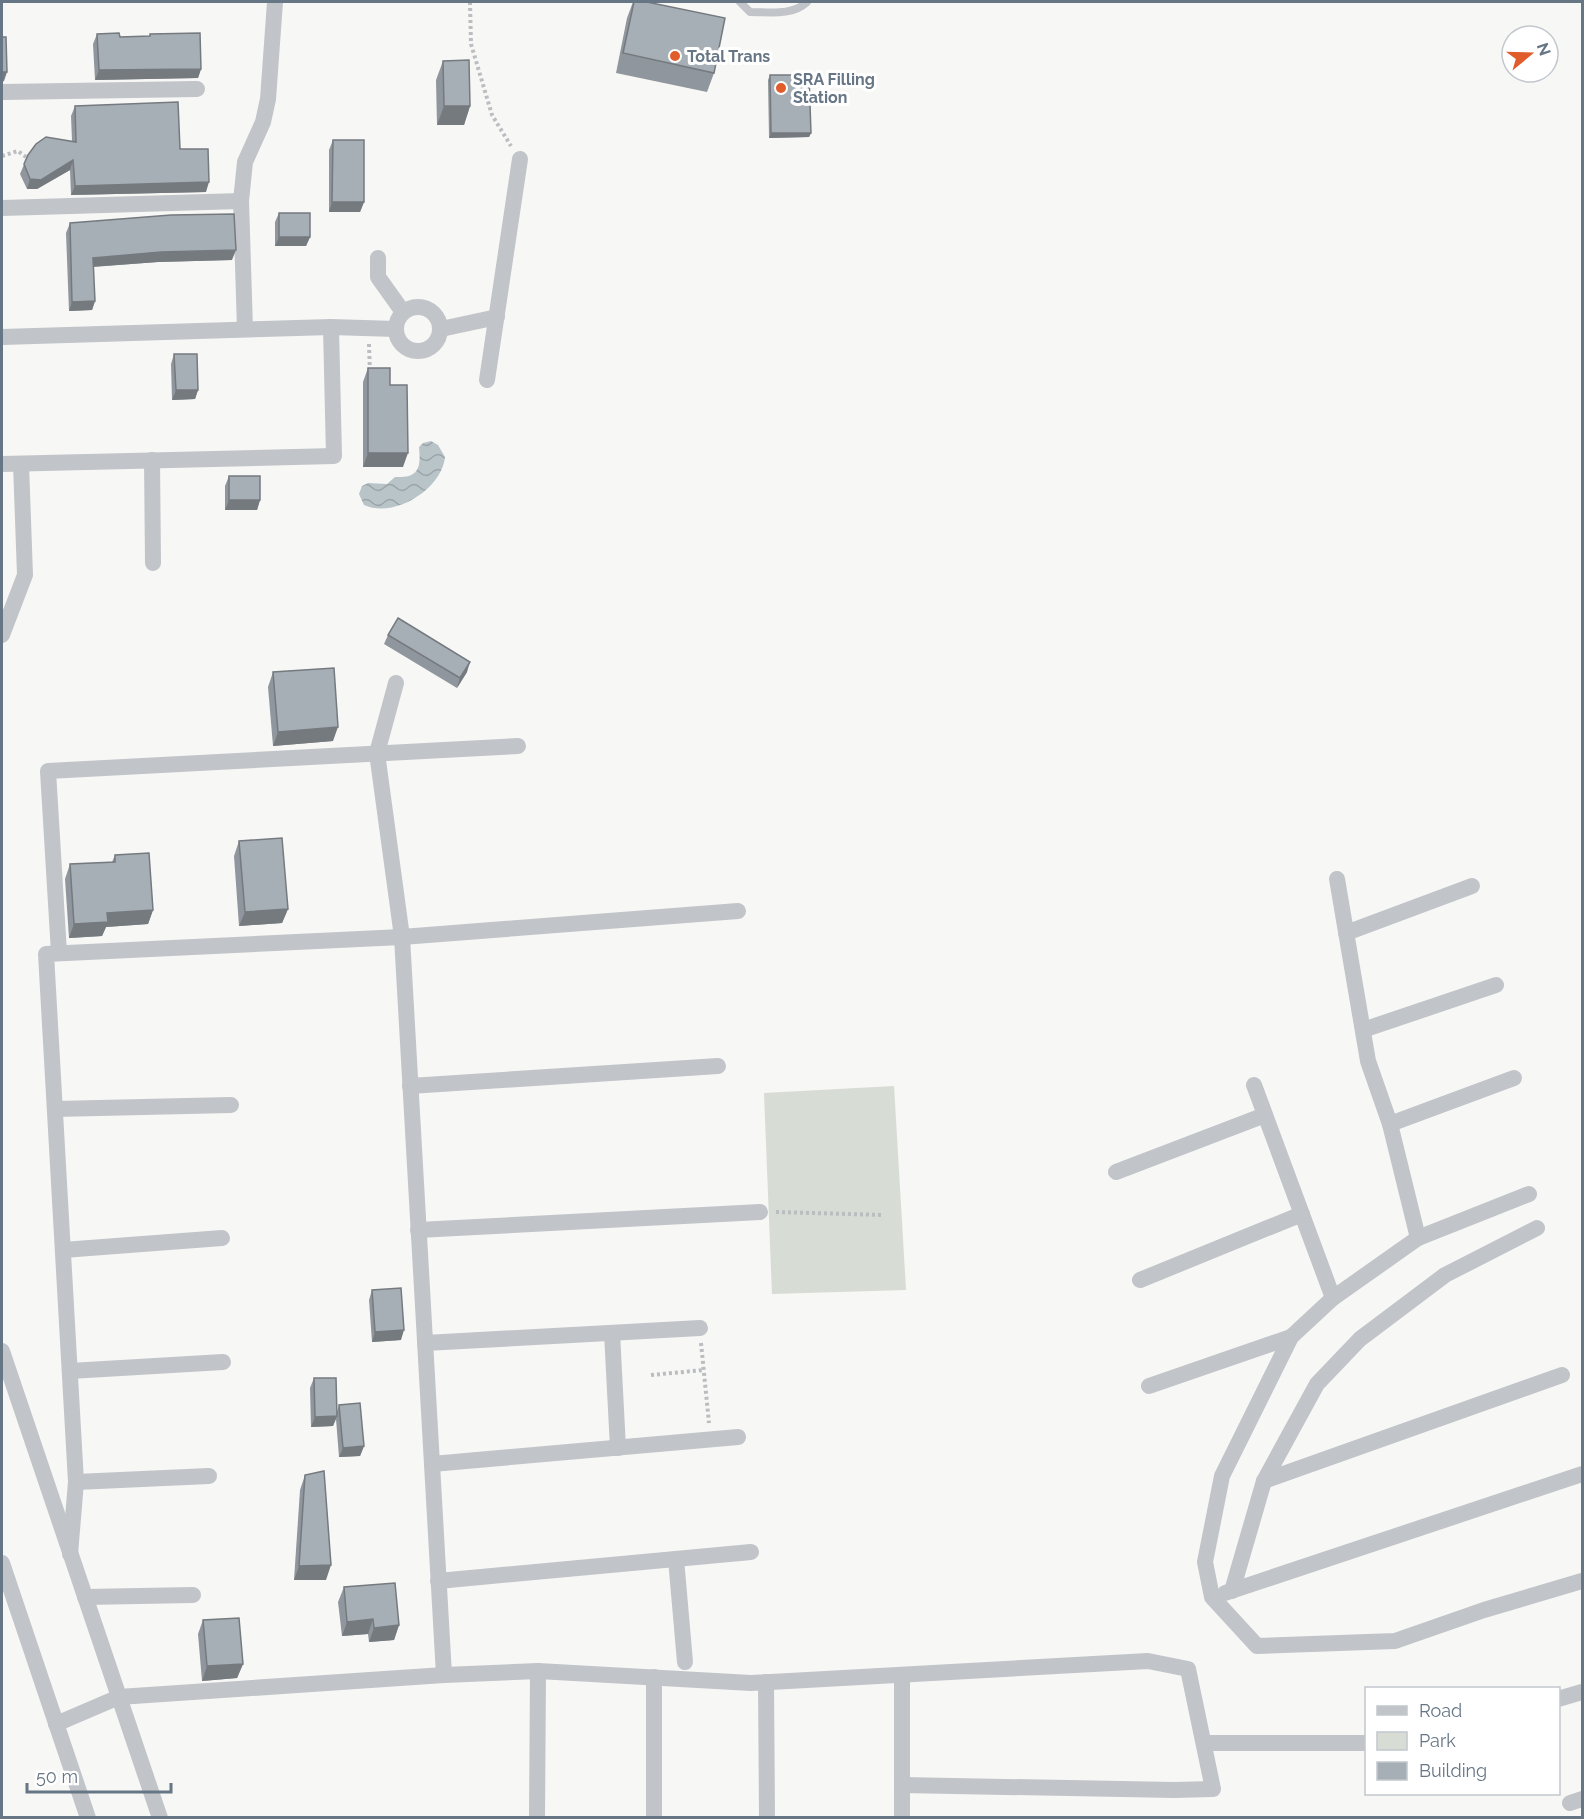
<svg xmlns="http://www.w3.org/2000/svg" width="1584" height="1819" font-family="Raleway,sans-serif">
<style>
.green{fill:#d7dcd4}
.water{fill:url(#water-waves)}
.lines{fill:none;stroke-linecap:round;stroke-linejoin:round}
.path{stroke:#bbbdc0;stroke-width:4;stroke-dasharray:3 3;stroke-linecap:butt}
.service{stroke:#c1c4c8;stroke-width:8}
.minor{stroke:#c1c4c8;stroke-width:16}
.wall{fill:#90969d}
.shaded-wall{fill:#757a7f}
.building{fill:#a7afb6;stroke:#757a7f;stroke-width:1.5}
.poi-dot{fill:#e15c2b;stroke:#fff;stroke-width:2}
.labels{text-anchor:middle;stroke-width:6;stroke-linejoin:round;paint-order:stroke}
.poi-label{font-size:16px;font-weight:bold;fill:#677685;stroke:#fff;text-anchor:start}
</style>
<defs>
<pattern id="water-waves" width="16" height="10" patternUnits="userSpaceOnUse" patternTransform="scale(1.5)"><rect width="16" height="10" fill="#b9c4c9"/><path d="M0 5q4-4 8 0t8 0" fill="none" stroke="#9aa4a9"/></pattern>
</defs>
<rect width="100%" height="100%" fill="#f7f7f5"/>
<polygon class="green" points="894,1086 906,1290 772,1294 764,1093"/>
<path class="water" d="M431,441L438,445L445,457C442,489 394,519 364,505L359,494L362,486L368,483L387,484L395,477C419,478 421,468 419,447L423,443Z"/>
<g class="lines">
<g class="path">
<polyline points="470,2 471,44 492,115 511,146"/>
<polyline points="2,156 18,151 26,157"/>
<polyline points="369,344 370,373"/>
<polyline points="776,1212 883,1215"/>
<polyline points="701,1343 709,1423"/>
<polyline points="651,1375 704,1370"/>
</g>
<path class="service" d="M740,2L750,12C770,12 792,16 807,2"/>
<g class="minor">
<polyline points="2,92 197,89"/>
<polyline points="2,208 241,201"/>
<polyline points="378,258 378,277 403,312"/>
<circle cx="418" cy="329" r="22"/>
<polyline points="245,329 241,201 245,162 263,122 268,99 275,2"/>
<polyline points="441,329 497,317"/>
<polyline points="2,337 331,327 396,329"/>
<polyline points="487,380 520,159"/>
<polyline points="152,460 153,563"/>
<polyline points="2,464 334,456 331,327"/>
<polyline points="2,635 25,575 21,464"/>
<polyline points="396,683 377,753 402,937 444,1675"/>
<polyline points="1337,879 1368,1061 1390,1124 1418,1238"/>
<polyline points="1346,933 1472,886"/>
<polyline points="59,953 48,771 518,746"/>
<polyline points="1363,1030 1496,985"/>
<polyline points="1254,1085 1333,1298"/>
<polyline points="410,1086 718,1066"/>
<polyline points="55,1109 231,1105"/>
<polyline points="1390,1124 1514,1078"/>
<polyline points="1116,1172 1265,1115"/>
<polyline points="1529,1194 1418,1238 1333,1298 1291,1337 1222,1476 1205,1562 1212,1597 1257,1646 1395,1641 1484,1610 1582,1581"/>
<polyline points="418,1230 760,1212"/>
<polyline points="63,1250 222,1238"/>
<polyline points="1140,1280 1302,1214"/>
<polyline points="612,1333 618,1448"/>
<polyline points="425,1343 700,1328"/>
<polyline points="2,1351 160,1818"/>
<polyline points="70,1371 223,1362"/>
<polyline points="1149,1386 1291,1337"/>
<polyline points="432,1464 738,1437"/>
<polyline points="1264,1481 1562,1375"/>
<polyline points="76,1482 209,1476"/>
<polyline points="70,1554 76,1482 46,954 402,937 738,911"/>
<polyline points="676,1559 685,1662"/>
<polyline points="2,1563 88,1818"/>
<polyline points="438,1581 751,1552"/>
<polyline points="1232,1591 1264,1481 1317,1384 1360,1339 1445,1275 1537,1228"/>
<polyline points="1225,1593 1582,1474"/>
<polyline points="85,1597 193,1595"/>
<polyline points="902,1675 902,1818"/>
<polyline points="654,1677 654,1818"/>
<polyline points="766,1682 767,1818"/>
<polyline points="1558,1699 1582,1692"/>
<polyline points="56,1724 119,1697 444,1675 538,1671 751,1683 1148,1661 1188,1669 1213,1789 1174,1790 902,1785"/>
<polyline points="1204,1743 1366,1743"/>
<polyline points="1570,1803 1582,1799"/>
<polyline points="537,1818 538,1671"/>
</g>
</g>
<g class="wall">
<polygon points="633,2 714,73 707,92 616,73 627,18"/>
<polygon points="97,34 120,37 149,36 150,34 201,69 198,78 95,80 93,44"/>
<polygon points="443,61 470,106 464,125 437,125 436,80"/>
<polygon points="770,75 811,133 809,137 769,138 768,80"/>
<polygon points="75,106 180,149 206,192 71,195 70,170 37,189 27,189 20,174 28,155 72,141 71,116"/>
<polygon points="333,140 364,202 360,212 329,212 329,150"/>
<polygon points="279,213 310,237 306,246 275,246 275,222"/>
<polygon points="70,223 232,260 158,262 93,267 95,301 92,310 69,311 66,233"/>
<polygon points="174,354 198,390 195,399 172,400 171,364"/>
<polygon points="368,368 390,385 403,467 363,467 363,382"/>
<polygon points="229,476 260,500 257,510 225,510 225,486"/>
<polygon points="388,635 467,672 457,688 384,644"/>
<polygon points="273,672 333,741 273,746 268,687"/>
<polygon points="239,841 288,909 282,923 239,926 234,856"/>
<polygon points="115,855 153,910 148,924 106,927 102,936 69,938 65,879 70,864 112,862"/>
<polygon points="372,1290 401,1340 372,1342 369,1300"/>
<polygon points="314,1378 337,1412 339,1405 364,1446 360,1456 339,1457 336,1419 333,1426 311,1427 310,1388"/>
<polygon points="305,1475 326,1580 294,1580 300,1490"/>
<polygon points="344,1587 399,1625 394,1640 369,1642 368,1634 342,1636 338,1602"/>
<polygon points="203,1620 243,1664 237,1678 202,1681 198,1634"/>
</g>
<g class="shaded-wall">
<polygon points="201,69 198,78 95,80 99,70"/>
<polygon points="2,72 7,72 4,81 2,82"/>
<polygon points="444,106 470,106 464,125 437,125"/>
<polygon points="771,133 811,133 809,137 769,138"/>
<polygon points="73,160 70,170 37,189 27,189 30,179"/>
<polygon points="209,182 206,192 71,195 75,186"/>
<polygon points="332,202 364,202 360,212 329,212"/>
<polygon points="279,237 310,237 306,246 275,246"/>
<polygon points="236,250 232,260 158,262 89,267 93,258 161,252"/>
<polygon points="95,301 92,310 69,311 72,302"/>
<polygon points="176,390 198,390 195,399 172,400"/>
<polygon points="368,453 408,453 403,467 363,467"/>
<polygon points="229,500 260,500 257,510 225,510"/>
<polygon points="470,662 467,672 457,688 460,678"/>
<polygon points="338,727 333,741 273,746 278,732"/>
<polygon points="288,909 282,923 239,926 245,912"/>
<polygon points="153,910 148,924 106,927 102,936 69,938 74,924 107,913"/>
<polygon points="404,1330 401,1340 372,1342 375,1332"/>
<polygon points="337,1416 333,1426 311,1427 315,1417"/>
<polygon points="364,1446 360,1456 339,1457 343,1448"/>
<polygon points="331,1565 326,1580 294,1580 299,1566"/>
<polygon points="373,1619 368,1634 342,1636 347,1622"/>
<polygon points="399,1625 394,1640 369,1642 374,1628"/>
<polygon points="243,1664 237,1678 202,1681 207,1666"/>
</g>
<g class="building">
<polygon points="634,2 647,2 725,18 714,73 623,53"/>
<polygon points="119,33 120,37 150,36 150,34 200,33 201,69 99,70 97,34"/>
<polygon points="2,37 6,37 7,72 2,72"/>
<polygon points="469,60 470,106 444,106 443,61"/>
<polygon points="770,75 809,75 811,133 771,133"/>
<polygon points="178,102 180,149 208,149 209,182 75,186 73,160 41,180 30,179 24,164 28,155 36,144 46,137 76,142 75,106"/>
<polygon points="333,140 364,140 364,202 332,202"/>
<rect x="279" y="213" width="31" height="24"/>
<polygon points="234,214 236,250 161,252 93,258 95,301 72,302 70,223 171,215"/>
<polygon points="174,354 197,354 198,390 176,390"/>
<polygon points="368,368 390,368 390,385 407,385 408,453 368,453"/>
<rect x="229" y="476" width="31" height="24"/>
<polygon points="398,618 470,662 460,678 388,635"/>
<polygon points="334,668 338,727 278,732 273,672"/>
<polygon points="282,838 288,909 245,912 239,841"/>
<polygon points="149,853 153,910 107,913 108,922 74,924 70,864 115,862 115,855"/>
<polygon points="401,1288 404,1330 375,1332 372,1290"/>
<polygon points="314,1378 336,1378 337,1416 315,1417"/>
<polygon points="360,1403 364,1446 343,1448 339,1405"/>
<polygon points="324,1471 331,1565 299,1566 305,1475"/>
<polygon points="395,1583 399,1625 374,1628 373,1619 347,1622 344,1587"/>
<polygon points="239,1618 243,1664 207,1666 203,1620"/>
</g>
<g class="poi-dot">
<circle cx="675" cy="56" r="6"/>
<circle cx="781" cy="88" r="6"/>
</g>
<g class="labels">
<g class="poi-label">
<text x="687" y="62">Total Trans</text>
<text x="793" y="85">SRA Filling<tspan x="793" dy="18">Station</tspan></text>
</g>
</g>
<rect width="1584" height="1819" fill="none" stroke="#677685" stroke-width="6"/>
<rect x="1365" y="1687" width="195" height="108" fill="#ffffff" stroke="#c2c8ce" stroke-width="1.5"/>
<rect x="1377" y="1706" width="30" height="9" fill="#c1c4c8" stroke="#c2c8ce" stroke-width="1.5"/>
<text x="1419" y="1717" font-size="18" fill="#677685">Road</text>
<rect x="1377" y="1732" width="30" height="18" fill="#d7dcd4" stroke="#c2c8ce" stroke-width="1.5"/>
<text x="1419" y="1747" font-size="18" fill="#677685">Park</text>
<rect x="1377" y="1762" width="30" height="18" fill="#a7afb6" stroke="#c2c8ce" stroke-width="1.5"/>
<text x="1419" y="1777" font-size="18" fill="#677685">Building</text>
<g transform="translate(1530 54) rotate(71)"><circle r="28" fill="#ffffff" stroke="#c2c8ce" stroke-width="1.5"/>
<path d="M0-4.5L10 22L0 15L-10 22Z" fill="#e15c2b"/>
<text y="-9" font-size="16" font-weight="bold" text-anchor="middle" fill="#677685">N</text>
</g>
<path d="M27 1783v9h144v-9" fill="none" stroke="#677685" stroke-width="3"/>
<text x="36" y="1783" font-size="18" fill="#677685" stroke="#ffffff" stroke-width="4.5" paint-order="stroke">50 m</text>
</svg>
